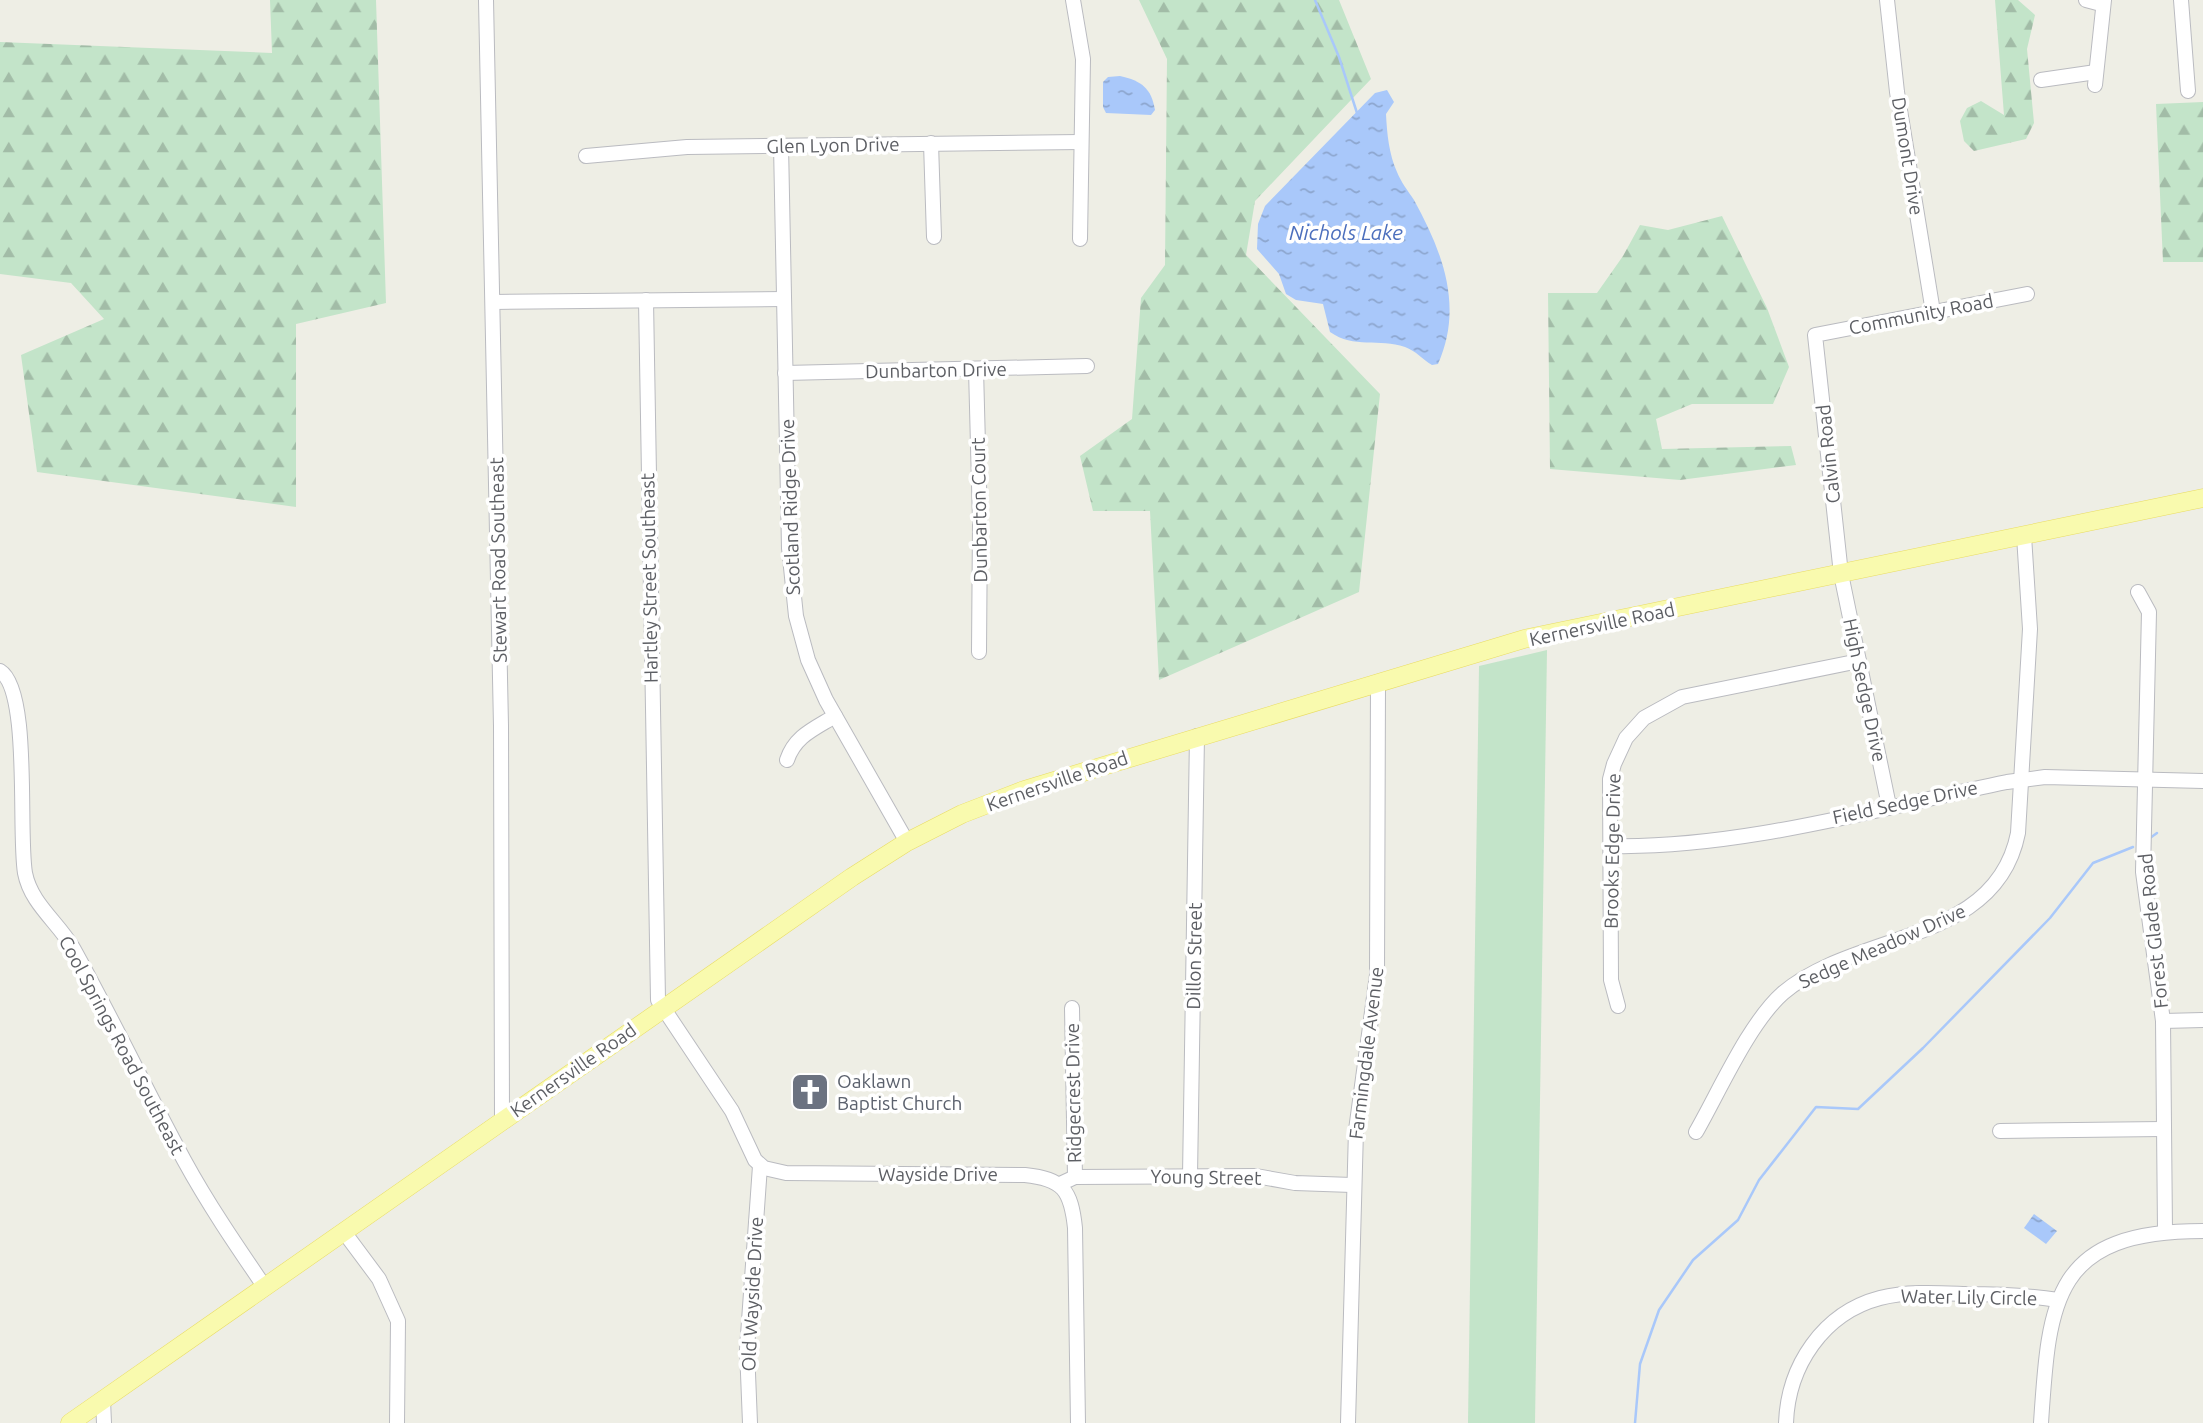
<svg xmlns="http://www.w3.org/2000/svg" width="2203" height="1423" font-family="Ubuntu,sans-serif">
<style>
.grass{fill:#c3e4c9}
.forest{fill:url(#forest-firs)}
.water{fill:url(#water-ripples)}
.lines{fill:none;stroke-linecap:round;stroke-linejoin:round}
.stream{stroke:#a9c8fa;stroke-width:2.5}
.minor-casing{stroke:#babbc0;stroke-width:16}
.major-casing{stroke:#e9dc63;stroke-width:19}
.minor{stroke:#fff;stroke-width:14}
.major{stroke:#f9faae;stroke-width:18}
.labels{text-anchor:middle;stroke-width:7;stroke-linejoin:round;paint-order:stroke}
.street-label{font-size:19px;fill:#5d5f64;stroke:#fff}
.worship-label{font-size:19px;fill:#5b616d;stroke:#fff;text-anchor:start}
.water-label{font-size:21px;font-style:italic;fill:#4c6fbd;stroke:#fff}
</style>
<defs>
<pattern id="forest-firs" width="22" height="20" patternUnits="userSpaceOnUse" patternTransform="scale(1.75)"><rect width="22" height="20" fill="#c3e4c9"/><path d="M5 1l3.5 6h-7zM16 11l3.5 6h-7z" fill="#a2bca7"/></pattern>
<pattern id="water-ripples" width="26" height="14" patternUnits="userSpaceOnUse" patternTransform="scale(1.75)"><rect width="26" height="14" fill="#a9c8fa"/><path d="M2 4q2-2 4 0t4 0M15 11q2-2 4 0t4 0" fill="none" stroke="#8da6ce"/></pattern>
</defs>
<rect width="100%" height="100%" fill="#eeeee5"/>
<polygon class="grass" points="1547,650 1535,1423 1468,1423 1479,666"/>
<g class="forest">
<polygon points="270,0 376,0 386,303 296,324 296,507 37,472 21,355 104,319 71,283 0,274 0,42 272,53"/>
<polygon points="1139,0 1339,0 1371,79 1255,201 1246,255 1380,394 1359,592 1159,680 1150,511 1093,511 1080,456 1132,419 1141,298 1165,265 1167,59"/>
<polygon points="1995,0 2018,0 2035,15 2027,49 2034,123 2026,139 1974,151 1964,141 1960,121 1967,108 1981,101 2004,115"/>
<polygon points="2203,102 2203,262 2163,262 2156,104"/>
<polygon points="1722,216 1767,308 1789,367 1773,404 1692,404 1656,419 1662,449 1791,446 1796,465 1680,480 1550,469 1548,293 1597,293 1623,256 1640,225 1668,230"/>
</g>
<g class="water">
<path d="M1120,76C1142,81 1151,88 1155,110L1151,115L1106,113L1103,107V82L1108,77Z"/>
<path d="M1387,90L1394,102L1386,114C1387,134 1389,154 1397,172C1401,182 1408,191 1414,200C1442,251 1464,306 1438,364L1432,365C1422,359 1416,351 1405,347C1379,338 1354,349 1330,332L1323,304L1296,300L1286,294L1279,274L1257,249L1258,224L1265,206L1375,93Z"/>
<polygon points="2034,1214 2057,1231 2046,1244 2024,1228"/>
</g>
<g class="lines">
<g class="stream">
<polyline points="1315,0 1339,57 1357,113"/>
<polyline points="2150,838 2157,833"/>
<polyline points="1635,1423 1640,1364 1659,1310 1693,1260 1738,1220 1759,1180 1816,1107 1858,1109 1923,1048 2050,918 2093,863 2133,847"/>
</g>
<defs>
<g id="minor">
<polyline points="486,0 501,726 502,1120"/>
<polyline points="1073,0 1083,59 1080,239"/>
<polyline points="1887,0 1897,92 1933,312"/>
<polyline points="2086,0 2101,4"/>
<polyline points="2181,0 2188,91"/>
<polyline points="2041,80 2096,72"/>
<polyline points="2095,85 2104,0"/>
<polyline points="931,143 934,237"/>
<polyline points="781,145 789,548 796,616 808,660 826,700 907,842"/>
<polyline points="586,156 687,147 1081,142"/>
<path d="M646,300L658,1000L732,1111L755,1160L764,1168L786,1173L1025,1175C1063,1179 1071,1190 1075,1228L1078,1423"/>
<polyline points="493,302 784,299"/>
<polyline points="976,369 980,522 979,652"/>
<polyline points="785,373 1087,366"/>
<polyline points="2138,592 2149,612 2143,872 2163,1021 2165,1231"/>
<path d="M0,671C31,690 18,833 25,873C31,904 58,922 73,948C112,1018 146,1090 184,1160C208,1204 236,1245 264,1286"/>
<path d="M787,760C795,736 814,729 835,716"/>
<polyline points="1889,806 1841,574 1815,335 2027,294"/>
<path d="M1610,846C1739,849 1879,808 2007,782L2045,777L2203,781"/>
<polyline points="1618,1006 1611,980 1610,779 1614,764 1626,738 1644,718 1682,697 1859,661"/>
<polyline points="1072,1008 1075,1177"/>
<polyline points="2163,1021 2203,1020"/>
<polyline points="2000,1131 2163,1129"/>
<path d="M1696,1132C1719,1092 1749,1023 1783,993C1856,931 1996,945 2018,833L2030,629L2024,536"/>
<polyline points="1190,1176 1197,736"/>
<polyline points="1060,1184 1075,1177 1256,1176 1295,1183 1352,1185"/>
<polyline points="344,1232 379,1279 398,1321 397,1423"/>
<polyline points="103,1400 104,1423"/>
<polyline points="750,1423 747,1349 760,1166"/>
<polyline points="1348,1423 1356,1130 1377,975 1378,682"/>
<path d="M1786,1423C1788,1366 1823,1313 1880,1298C1908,1291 1938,1293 1966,1294C1997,1294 2027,1295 2058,1300"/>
<path d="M2041,1423C2049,1298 2054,1231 2203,1231"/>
</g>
<polyline id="major" points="70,1423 852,877 907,842 962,814 1024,790 1524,639 2203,498"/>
</defs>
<use href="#minor" class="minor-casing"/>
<use href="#major" class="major-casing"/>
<use href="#minor" class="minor"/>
<use href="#major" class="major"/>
</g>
<defs>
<symbol id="church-square" viewBox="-11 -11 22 22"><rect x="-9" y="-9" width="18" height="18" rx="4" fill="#6b7280" stroke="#fff"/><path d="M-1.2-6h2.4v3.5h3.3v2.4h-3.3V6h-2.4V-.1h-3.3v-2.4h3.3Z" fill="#fff"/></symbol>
</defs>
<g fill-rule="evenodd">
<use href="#church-square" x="788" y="1070" width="44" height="44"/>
</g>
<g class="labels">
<g class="street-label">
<text transform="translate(833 145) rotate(-1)" y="7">Glen Lyon Drive</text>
<text transform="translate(1908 156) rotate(81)" y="7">Dumont Drive</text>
<text transform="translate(1921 314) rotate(-11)" y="7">Community Road</text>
<text transform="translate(936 370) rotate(-1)" y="7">Dunbarton Drive</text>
<text transform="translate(1828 454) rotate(-96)" y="7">Calvin Road</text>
<text transform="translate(790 507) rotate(-92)" y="7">Scotland Ridge Drive</text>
<text transform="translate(979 510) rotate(-91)" y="7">Dunbarton Court</text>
<text transform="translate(498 560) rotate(-91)" y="7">Stewart Road Southeast</text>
<text transform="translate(649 578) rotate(-91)" y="7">Hartley Street Southeast</text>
<text transform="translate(1602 624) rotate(-12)" y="7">Kernersville Road</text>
<text transform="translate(1865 690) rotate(78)" y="7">High Sedge Drive</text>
<text transform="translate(1057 781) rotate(-19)" y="7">Kernersville Road</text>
<text transform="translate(1905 802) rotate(-12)" y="7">Field Sedge Drive</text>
<text transform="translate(1612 851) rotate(-89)" y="7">Brooks Edge Drive</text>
<text transform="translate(2153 931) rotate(-96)" y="7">Forest Glade Road</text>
<text transform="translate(1882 946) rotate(-24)" y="7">Sedge Meadow Drive</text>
<text transform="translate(1194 956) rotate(-89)" y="7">Dillon Street</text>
<text transform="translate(122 1045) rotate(62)" y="7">Cool Springs Road Southeast</text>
<text transform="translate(1366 1053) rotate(-83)" y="7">Farmingdale Avenue</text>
<text transform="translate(573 1070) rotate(-35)" y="7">Kernersville Road</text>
<text transform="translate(1073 1093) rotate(-91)" y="7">Ridgecrest Drive</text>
<text x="938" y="1181">Wayside Drive</text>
<text transform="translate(1206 1177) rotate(1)" y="7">Young Street</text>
<text transform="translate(752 1294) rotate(-87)" y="7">Old Wayside Drive</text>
<text transform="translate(1969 1297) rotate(1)" y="7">Water Lily Circle</text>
</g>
<g class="worship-label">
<text x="837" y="1088">Oaklawn<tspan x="837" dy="22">Baptist Church</tspan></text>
</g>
<g class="water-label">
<text x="1346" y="240">Nichols Lake</text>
</g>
</g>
</svg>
